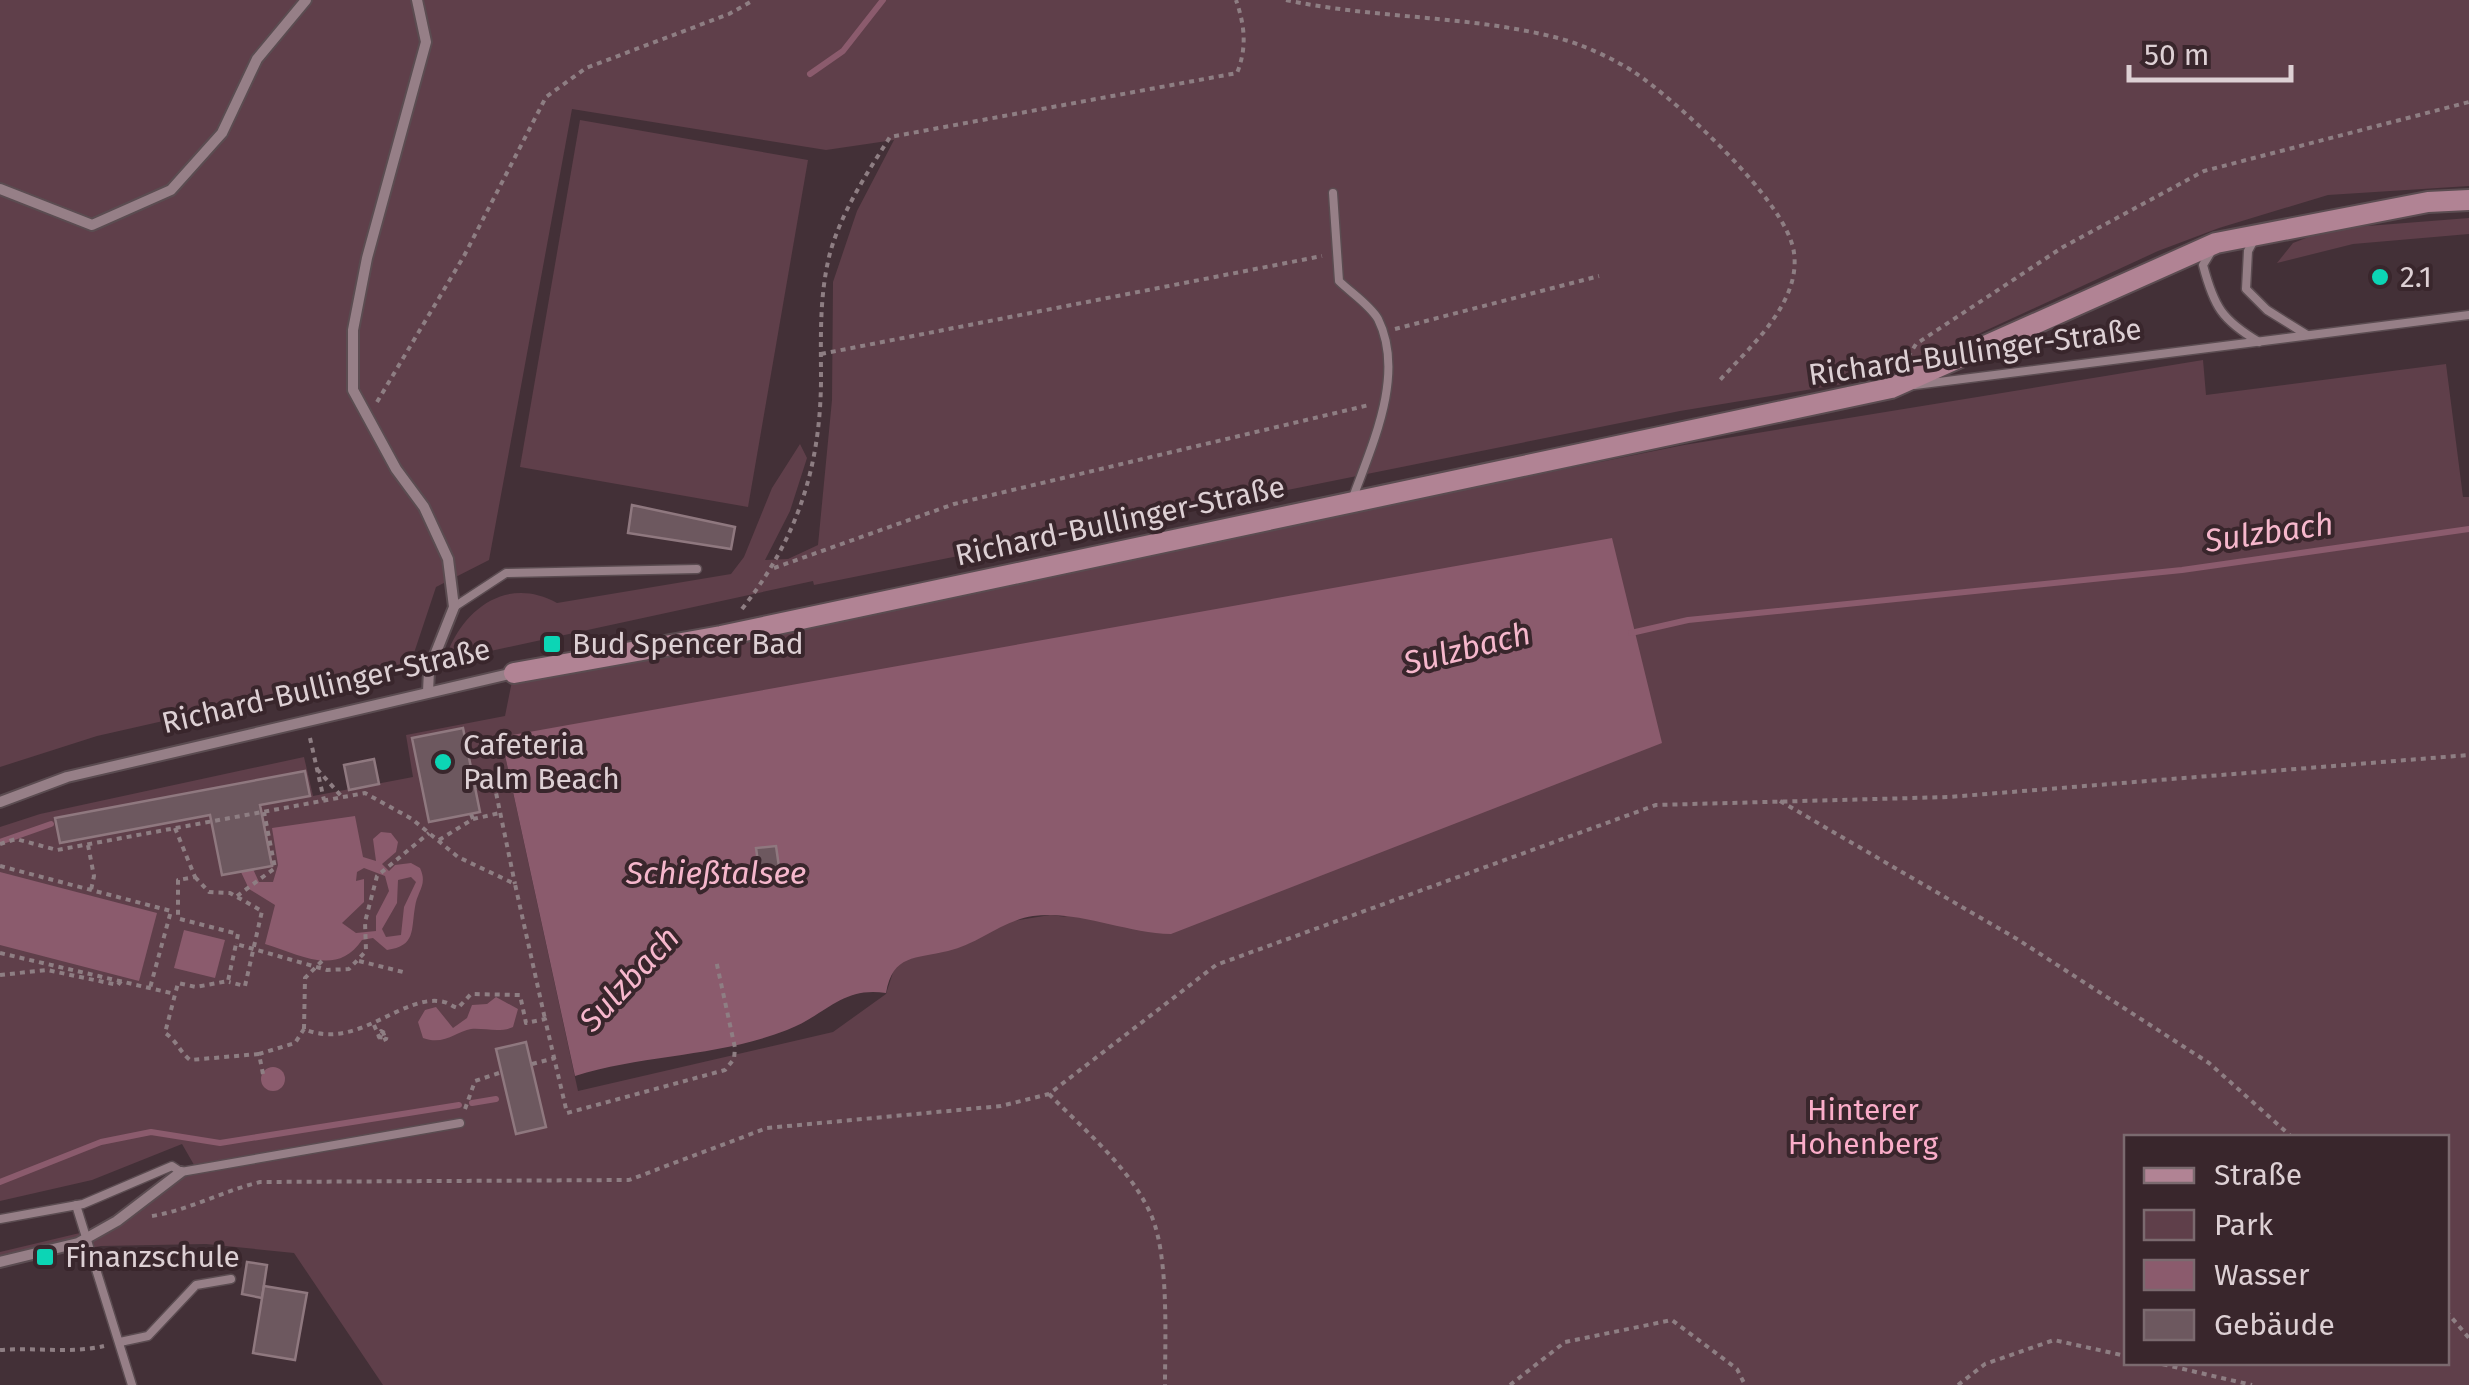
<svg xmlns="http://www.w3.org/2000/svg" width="2469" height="1385" font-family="'Fira Sans',sans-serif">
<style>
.green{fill:#5f3f4a;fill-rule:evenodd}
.water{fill:#8b5b6d;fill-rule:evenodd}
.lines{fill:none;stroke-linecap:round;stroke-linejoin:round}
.stream{stroke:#8b5b6d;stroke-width:6}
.building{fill:#6d585f;stroke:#8f787f;stroke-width:2.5}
.lane-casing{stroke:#5b4c51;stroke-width:11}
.street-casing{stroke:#5b4c51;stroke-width:14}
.secondary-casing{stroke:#5b4c51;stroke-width:24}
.path{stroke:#8e7e83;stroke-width:4;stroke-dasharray:5 5;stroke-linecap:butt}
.lane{stroke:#967f87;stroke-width:8}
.street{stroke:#967f87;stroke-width:10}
.secondary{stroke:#b18394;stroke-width:20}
.poi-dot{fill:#0cd5b5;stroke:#39262c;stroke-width:4}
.labels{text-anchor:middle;stroke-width:8;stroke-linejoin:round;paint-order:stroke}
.poi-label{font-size:30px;fill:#ddd0d4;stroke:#39262c;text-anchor:start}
.street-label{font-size:30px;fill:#ddd0d4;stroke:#39262c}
.park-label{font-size:30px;fill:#fbadc9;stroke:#39262c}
.water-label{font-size:32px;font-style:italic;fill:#f6b7cc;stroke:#39262c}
</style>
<rect width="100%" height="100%" fill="#433037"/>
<g class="green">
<path d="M0,0H2469V186L2328,195L2219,228L2158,251L1885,377L1680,411L814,585L813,581L463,657L449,649C468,605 510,577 557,603L731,574L744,557L772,488L800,444L807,458L790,511L765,560L788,559L818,545L832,400L833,282L857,211L894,140L826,150L572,109L489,560L436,587L410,665L97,736L0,767Z"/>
<polygon points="580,120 808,160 748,507 520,467"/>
<polygon points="2469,218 2469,234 2353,244 2277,263 2293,243 2329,229"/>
<path d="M2203,360L2206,395L2446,364L2463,497H2469V1385H383L294,1253L206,1244L101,1246L0,1264V1252L84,1232L197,1170L182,1144L92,1180L0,1201V827L40,814L304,757L313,796L413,777L406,735L505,716L512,681L1684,445ZM501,737L1067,917L1050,915L1006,922L968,944L909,956L895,966L886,994L833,1032L578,1091ZM526,1042L546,1126L517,1134L497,1049ZM2126,1138H2446V1362H2126Z"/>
</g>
<g class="water">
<path d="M1612,538L1662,743L1171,934C1125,933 1078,910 1033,916C1001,921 979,944 948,951C915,959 893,954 886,993C842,986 826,1015 787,1030C719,1057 645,1054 575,1076L501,737Z"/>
<path d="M355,816L363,857L376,861L373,839L381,832L391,833L398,842L396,852L382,864L389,871L395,865L411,863L420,868C428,885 417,891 415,907C411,930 416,946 387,950L373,938L362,940C337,977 301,955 265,944L275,905L249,889L241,872L253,869L259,882H273L278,865L272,828ZM364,868L385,876L389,891L376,916V931L356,933L342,923L364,902V879L356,881L357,872ZM411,877L416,882L404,907L401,935L386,937L382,929L397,903L398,880Z"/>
<polygon points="0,872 157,913 139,981 0,945"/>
<polygon points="184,930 225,940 215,978 174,968"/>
<path d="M496,997L518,1009L513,1027C499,1033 486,1028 471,1029C457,1031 444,1046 423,1038L418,1022L425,1010L436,1007L453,1028L467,1018L472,1005L487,1004Z"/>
<circle cx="273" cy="1079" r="12"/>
</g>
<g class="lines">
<g class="stream">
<polyline points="810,74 843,51 883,0"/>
<polyline points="1631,633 1688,620 2182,570 2469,529"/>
<polyline points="0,842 51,824"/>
<polyline points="472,1103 496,1099"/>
<polyline points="0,1182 101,1142 151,1132 220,1143 459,1105"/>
</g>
</g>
<g class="building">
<polygon points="632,505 735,527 731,549 628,533"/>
<polygon points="463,728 480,812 429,822 412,738"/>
<polygon points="374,759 379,784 349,790 344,765"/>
<polygon points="305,771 310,796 260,805 272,866 222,875 210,815 60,843 55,818"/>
<polygon points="776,846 779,867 759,869 756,848"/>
<polygon points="526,1042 546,1127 516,1134 496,1049"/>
<polygon points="247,1262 267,1265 262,1298 242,1294"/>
<polygon points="264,1286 307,1293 295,1360 253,1353"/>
</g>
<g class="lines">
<defs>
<g id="lane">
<path d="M1333,193L1339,281C1350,292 1370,305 1378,319C1406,375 1371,447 1352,500"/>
<polyline points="2255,238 2248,251 2246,289 2267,310 2307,335"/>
<path d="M2211,252L2203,265C2214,307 2222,320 2259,342"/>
<polyline points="1915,385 2469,315"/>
<polyline points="454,607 506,573 697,569"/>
<polyline points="76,1205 132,1385"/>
<polyline points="0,1219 83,1204 172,1166 181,1172 460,1123"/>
<polyline points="120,1342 148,1336 196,1285 231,1279"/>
</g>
<g id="street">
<polyline points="417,0 426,42 367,258 353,330 353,390 396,469 424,507 448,559 454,607 429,670 428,692"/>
<polyline points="0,189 92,225 171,190 222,133 257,59 306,0"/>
<polyline points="0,802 67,777 514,673"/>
<polyline points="0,1262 78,1243 117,1221 181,1172"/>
</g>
<polyline id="secondary" points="514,673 721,636 1891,388 2216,243 2428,202 2469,200"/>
</defs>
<use href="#lane" class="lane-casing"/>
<use href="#street" class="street-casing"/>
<use href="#secondary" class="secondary-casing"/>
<g class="path">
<path d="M1286,0C1375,19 1469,15 1558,38C1582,44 1614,59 1634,72C1677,101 1788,202 1794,253C1801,303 1749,348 1719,381"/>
<polyline points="1395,329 1599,276"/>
<polyline points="821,354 1322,256"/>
<polyline points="1908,357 1916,344 2063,247 2204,171 2469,102"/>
<polyline points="377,402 464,256 546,97 586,68 729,14 754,0"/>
<polyline points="774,568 954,504 1369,405"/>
<path d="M742,609C796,540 820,470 821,382C821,338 819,296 830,253C842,211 867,173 890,137L1237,73C1247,48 1245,26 1236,0"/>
<polyline points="310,738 324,800"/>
<polyline points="317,769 342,797"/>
<polyline points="475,787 494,783 515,884"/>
<polyline points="1780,801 2017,939 2209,1063 2293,1138"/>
<polyline points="473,819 500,813"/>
<polyline points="175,828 195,877 178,880 178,918"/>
<polyline points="439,840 473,819 471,814"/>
<polyline points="0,844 16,839 57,850 365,793 412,819 458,857 515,884 545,1019"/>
<polyline points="88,845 94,876 91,890"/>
<polyline points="0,866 171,911 150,988"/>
<polyline points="195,877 209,892 230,893 262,911 245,986 229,982"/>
<polyline points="237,896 275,868 264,812"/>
<polyline points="180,919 238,934 236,944"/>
<polyline points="0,953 175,994"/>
<path d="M322,961L305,978L304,1029C357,1052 403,992 444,1002C449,1003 453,1007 458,1008L471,994L520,995L526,1023L545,1019L567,1113L725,1070L734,1059L735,1048L716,960"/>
<polyline points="359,961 407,973"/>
<polyline points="0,975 47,970 118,985 121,981"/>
<polyline points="374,1025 381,1041 386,1039 387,1035 381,1031 378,1035 379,1037 385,1038 383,1032 381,1036"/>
<path d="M259,1054L190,1060C179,1051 177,1041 165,1033L178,983L196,987L228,981L236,944L327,970L349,969L366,951L365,922L377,876L429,833"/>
<polyline points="532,1064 555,1058"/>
<polyline points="263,1074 259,1054 295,1043 304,1029"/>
<path d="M1049,1094C1085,1131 1131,1168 1152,1217C1169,1259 1165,1339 1165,1385"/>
<polyline points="465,1109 475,1081 502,1072"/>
<path d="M152,1216C189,1210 223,1191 260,1182L629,1180L767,1128L1001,1106L1049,1094L1216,965L1656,805L1949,797L2469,755"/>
<polyline points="2446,1311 2469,1338"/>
<path d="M0,1350C35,1347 70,1354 104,1346"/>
<polyline points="2153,1362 2252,1385"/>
<polyline points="1510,1385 1565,1342 1672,1320 1737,1369 1745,1385"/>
<polyline points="1958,1385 1985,1364 2054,1340 2126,1356"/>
</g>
<use href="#lane" class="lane"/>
<use href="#street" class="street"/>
<use href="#secondary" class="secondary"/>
</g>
<g class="poi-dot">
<circle cx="2380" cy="277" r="10"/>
<rect x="542" y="634" width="20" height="20" rx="5"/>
<circle cx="443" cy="762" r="10"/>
<rect x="35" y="1247" width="20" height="20" rx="5"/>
</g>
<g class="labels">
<g class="poi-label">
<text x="2400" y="287">2.1</text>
<text x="572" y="654">Bud Spencer Bad</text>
<text x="463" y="755">Cafeteria<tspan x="463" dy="34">Palm Beach</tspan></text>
<text x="65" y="1267">Finanzschule</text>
</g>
<g class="street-label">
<text transform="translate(1975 352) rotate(-8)" y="10">Richard-Bullinger-Straße</text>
<text transform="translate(1120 521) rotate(-12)" y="10">Richard-Bullinger-Straße</text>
<text transform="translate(326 686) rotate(-13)" y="10">Richard-Bullinger-Straße</text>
</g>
<g class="park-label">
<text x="1863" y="1120">Hinterer<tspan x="1863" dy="34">Hohenberg</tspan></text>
</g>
<g class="water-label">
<text transform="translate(2269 532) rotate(-8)" y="11">Sulzbach</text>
<text transform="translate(1467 648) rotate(-14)" y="11">Sulzbach</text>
<text x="716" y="884">Schießtalsee</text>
<text transform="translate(629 979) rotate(-47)" y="11">Sulzbach</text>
</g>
</g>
<rect x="2124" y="1135" width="325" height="230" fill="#39262c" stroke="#7b6a6f" stroke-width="2.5"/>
<rect x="2144" y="1168" width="50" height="15" fill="#b18394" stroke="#7b6a6f" stroke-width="2.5"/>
<text x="2214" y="1185" font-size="30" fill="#ddd0d4">Straße</text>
<rect x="2144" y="1210" width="50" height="30" fill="#5f3f4a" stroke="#7b6a6f" stroke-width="2.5"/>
<text x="2214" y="1235" font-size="30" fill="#ddd0d4">Park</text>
<rect x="2144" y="1260" width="50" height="30" fill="#8b5b6d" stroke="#7b6a6f" stroke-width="2.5"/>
<text x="2214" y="1285" font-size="30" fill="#ddd0d4">Wasser</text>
<rect x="2144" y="1310" width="50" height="30" fill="#6d585f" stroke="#7b6a6f" stroke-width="2.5"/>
<text x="2214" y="1335" font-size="30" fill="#ddd0d4">Gebäude</text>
<path d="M2129 65v15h162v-15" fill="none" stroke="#ddd0d4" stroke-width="5"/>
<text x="2144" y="65" font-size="30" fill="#ddd0d4" stroke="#39262c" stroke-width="8" paint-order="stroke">50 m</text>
</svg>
